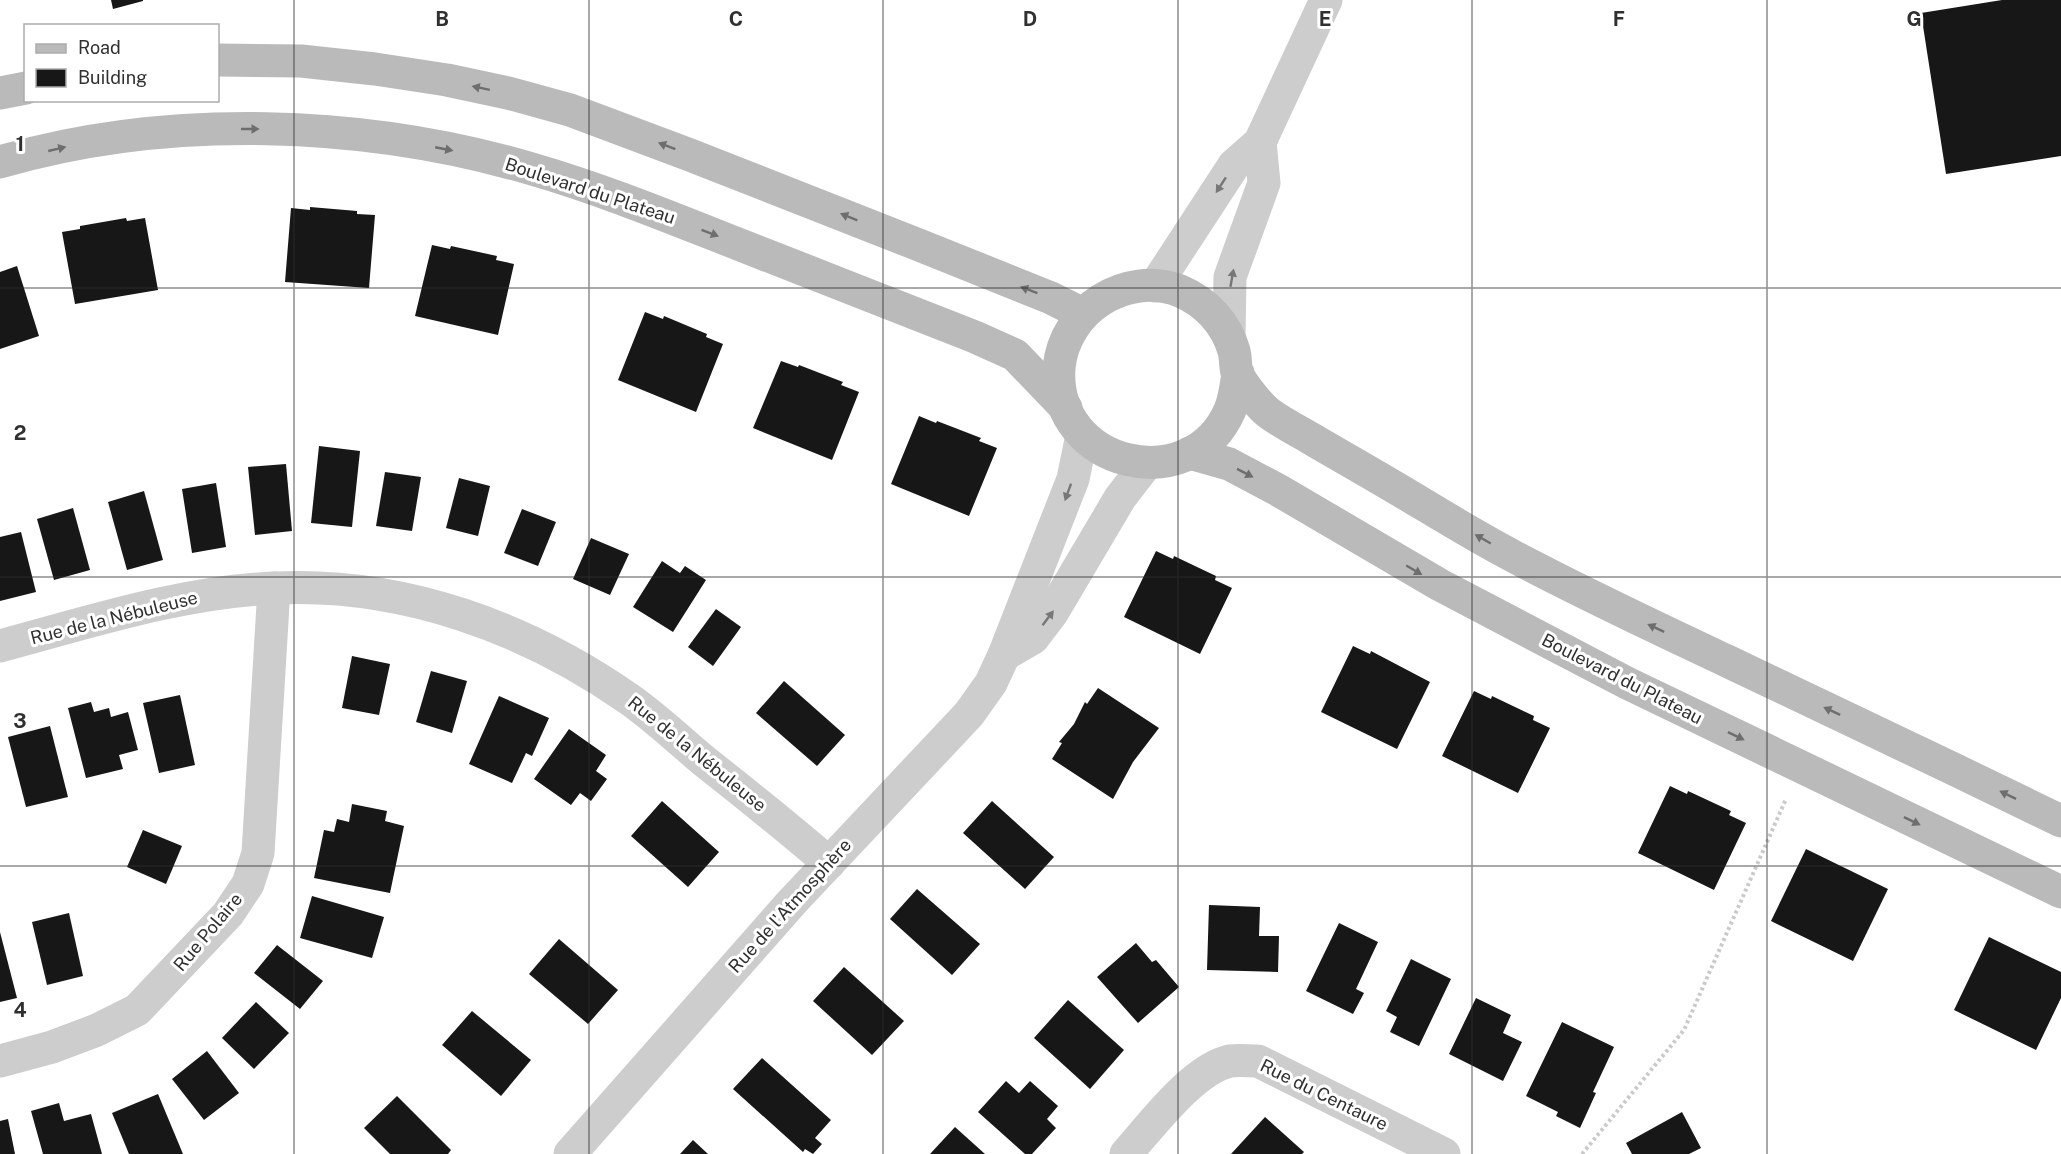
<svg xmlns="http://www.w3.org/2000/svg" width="2061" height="1154" font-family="'Public Sans',sans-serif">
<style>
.building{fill:#171717}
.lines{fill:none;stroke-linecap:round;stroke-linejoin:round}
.path{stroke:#cacaca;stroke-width:4;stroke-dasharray:3 3;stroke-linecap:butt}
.minor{stroke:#cdcdcd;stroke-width:33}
.tertiary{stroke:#cdcdcd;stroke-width:33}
.secondary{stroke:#bababa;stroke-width:33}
.oneway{fill:#6e6e6e}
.oneway2{fill:#777}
.grid{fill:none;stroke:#303030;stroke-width:1.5;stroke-opacity:0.55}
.labels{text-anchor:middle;stroke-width:6;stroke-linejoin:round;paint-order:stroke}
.street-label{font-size:18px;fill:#303030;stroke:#fff}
.grid-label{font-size:20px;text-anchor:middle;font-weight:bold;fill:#303030;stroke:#fff;stroke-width:6;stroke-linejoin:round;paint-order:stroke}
</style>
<rect width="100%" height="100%" fill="#fff"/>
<g class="building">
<polygon points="111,0 143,0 143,1 113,9"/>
<polygon points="2002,0 2061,0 2061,156 1946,174 1921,13"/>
<polygon points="310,207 357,211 357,214 375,215 369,288 285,282 291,208 310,210"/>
<polygon points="126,218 127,221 145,218 158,290 75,304 62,232 80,229 80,226"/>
<polygon points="432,245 450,249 451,246 497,256 496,260 514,264 498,335 415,316"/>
<polygon points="17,266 39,336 0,349 0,272"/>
<polygon points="645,312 663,319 664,316 707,334 706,337 723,344 696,412 618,380"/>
<polygon points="781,361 798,367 799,365 843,382 841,385 859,392 832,460 753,428"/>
<polygon points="919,416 936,423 937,421 981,438 979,441 997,448 969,516 891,484"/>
<polygon points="319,446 360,451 352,527 311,523"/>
<polygon points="286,464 292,531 255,535 248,467"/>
<polygon points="385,472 421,477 412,531 376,526"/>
<polygon points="459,478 490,486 478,536 446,528"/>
<polygon points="216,483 226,547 192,553 182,489"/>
<polygon points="144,491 163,560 127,570 108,502"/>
<polygon points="73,508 90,570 54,580 37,519"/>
<polygon points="522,509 556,522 538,566 504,553"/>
<polygon points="21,532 36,592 0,601 0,537"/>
<polygon points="591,538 629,554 610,595 573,579"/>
<polygon points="1156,551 1173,559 1174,556 1216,576 1215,580 1232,588 1200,654 1124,617"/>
<polygon points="662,561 680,573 685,566 706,580 673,632 633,607"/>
<polygon points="716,609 741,627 713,666 688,647"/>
<polygon points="1353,646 1370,654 1371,651 1430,682 1397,749 1321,712"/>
<polygon points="352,656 390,664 379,715 342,708"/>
<polygon points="431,671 467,681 452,733 416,722"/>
<polygon points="784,681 845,735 817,766 756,713"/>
<polygon points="1098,688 1159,728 1133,762 1113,799 1052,759 1062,743 1059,742 1074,724 1085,702 1087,704"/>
<polygon points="1474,691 1491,699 1492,696 1534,716 1533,720 1550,728 1518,793 1442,756"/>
<polygon points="180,695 195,765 159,773 143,703"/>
<polygon points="499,696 549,718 532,756 526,753 512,783 469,764"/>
<polygon points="91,702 94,712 109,708 111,717 128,712 138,750 119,755 123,769 86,778 68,708"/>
<polygon points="50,726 68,797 26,807 8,737"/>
<polygon points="569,729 606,755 596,771 607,779 591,801 580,793 571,805 534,779"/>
<polygon points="1670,786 1687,794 1688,791 1731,811 1729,815 1746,823 1714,890 1638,853"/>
<polygon points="662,801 719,852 688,887 631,836"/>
<polygon points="992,801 1054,857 1025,889 963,833"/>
<polygon points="352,804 387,811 385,821 404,826 390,893 314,878 324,830 334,832 337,819 349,822"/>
<polygon points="143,830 182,846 166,884 127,867"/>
<polygon points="1806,849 1888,889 1853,961 1771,921"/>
<polygon points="917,889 980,944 952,975 890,919"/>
<polygon points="312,896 384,917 372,958 300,938"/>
<polygon points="1209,905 1260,907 1259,936 1279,936 1278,972 1207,970"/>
<polygon points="69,913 83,976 47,985 32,922"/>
<polygon points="1339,923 1378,942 1356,989 1364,993 1353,1014 1306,991"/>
<polygon points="0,932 17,998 0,1002"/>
<polygon points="1989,937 2061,972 2061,998 2036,1050 1954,1010"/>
<polygon points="559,939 618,990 588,1024 529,974"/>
<polygon points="1136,943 1152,962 1156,960 1179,987 1138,1023 1097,977"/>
<polygon points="277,945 323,981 300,1009 254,973"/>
<polygon points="1411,959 1451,979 1419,1046 1390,1032 1397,1017 1386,1011"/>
<polygon points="844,967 904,1021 872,1055 813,1001"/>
<polygon points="1476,998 1511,1015 1503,1033 1522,1042 1503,1081 1449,1054"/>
<polygon points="1068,1000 1124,1050 1090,1089 1034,1038"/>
<polygon points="256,1002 289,1033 254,1069 222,1038"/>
<polygon points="472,1011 531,1060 501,1096 442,1045"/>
<polygon points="1562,1022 1614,1047 1593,1092 1596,1093 1580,1128 1556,1116 1558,1112 1526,1096"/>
<polygon points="207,1051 239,1093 204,1120 172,1079"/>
<polygon points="762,1058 831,1120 815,1138 822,1144 813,1154 805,1149 803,1152 733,1089"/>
<polygon points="1006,1081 1019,1093 1030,1081 1058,1106 1047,1119 1056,1128 1032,1154 1025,1154 978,1112"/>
<polygon points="158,1094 183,1154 129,1154 112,1113"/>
<polygon points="397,1096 451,1150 448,1154 390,1154 364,1128"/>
<polygon points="59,1103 64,1121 91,1114 102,1154 43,1154 31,1111"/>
<polygon points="1682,1112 1701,1148 1689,1154 1632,1154 1626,1143"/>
<polygon points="1265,1117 1304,1152 1302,1154 1231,1154"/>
<polygon points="8,1119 15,1154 0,1154 0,1121"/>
<polygon points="955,1127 985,1154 930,1154"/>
<polygon points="693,1140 708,1154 680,1154"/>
</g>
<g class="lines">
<polyline class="path" points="1582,1154 1684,1030 1786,799"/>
<g class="minor">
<polyline points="1155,286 1234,165 1260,142 1326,0"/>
<polyline points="1229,337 1230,277 1264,183 1260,142"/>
<path d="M0,646C90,622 181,592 275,588C402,582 526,627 629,699C656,718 679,740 704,761C746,794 788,828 829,863"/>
<polyline points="0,1061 52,1047 97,1030 137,1010 228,914 248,884 258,853 274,588"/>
<path d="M1126,1154C1151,1126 1193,1069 1230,1061C1239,1060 1249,1061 1258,1061L1444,1154"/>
</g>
<g class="tertiary">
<polyline points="1004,655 1033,638 1052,613 1120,498 1147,463"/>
<polyline points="570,1154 792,902 969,714 991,683 1004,655 1073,479 1082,435"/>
</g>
<g class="secondary">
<polyline points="218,60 301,61 375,69 447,80 508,93 570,110 690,155 914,243 1051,298 1083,314"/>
<polyline points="0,93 26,88"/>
<path d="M0,162C169,113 365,120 532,169C601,189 667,216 733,242C814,274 894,305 975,337L1015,355L1066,408"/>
<path d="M1238,373C1236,386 1235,398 1230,410C1191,500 1052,466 1059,368C1064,310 1126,270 1180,291C1206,302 1226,323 1234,351C1236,358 1235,366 1237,373C1242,384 1260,407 1270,414C1284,424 1300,432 1315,441C1346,459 1376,476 1406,494C1441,515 1475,536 1511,555C1582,593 1655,627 1727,661C1839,714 1950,767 2061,821"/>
<polyline points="1190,453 1229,464 1278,490 1440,585 1627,683 2061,892"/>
</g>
</g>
<defs><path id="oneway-solid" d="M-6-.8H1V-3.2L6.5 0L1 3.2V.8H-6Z" transform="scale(1.5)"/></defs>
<g class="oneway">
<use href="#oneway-solid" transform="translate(481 88) rotate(-168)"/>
<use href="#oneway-solid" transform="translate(250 129)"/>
<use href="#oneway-solid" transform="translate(667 146) rotate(-159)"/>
<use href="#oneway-solid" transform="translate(57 149) rotate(-13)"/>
<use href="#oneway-solid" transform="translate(444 149) rotate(11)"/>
<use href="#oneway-solid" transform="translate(849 217) rotate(-158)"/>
<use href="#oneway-solid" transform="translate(710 233) rotate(21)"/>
<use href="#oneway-solid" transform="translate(1029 290) rotate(-159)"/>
<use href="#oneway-solid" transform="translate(1245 473) rotate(27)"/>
<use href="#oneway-solid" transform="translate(1483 539) rotate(-150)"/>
<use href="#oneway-solid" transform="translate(1414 570) rotate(30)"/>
<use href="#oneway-solid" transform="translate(1656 628) rotate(-155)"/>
<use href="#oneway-solid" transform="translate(1832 711) rotate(-155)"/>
<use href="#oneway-solid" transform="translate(1736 736) rotate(26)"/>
<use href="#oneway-solid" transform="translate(2008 795) rotate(-154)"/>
<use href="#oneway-solid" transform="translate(1912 821) rotate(26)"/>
</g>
<g class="oneway2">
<use href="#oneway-solid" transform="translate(1221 185) rotate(123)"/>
<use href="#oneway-solid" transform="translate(1232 278) rotate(-80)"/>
<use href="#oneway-solid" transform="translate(1068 492) rotate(110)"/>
<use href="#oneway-solid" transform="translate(1048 618) rotate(-53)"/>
</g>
<path class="grid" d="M294,0V1154M589,0V1154M883,0V1154M1178,0V1154M1472,0V1154M1767,0V1154M0,288H2061M0,577H2061M0,866H2061"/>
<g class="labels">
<g class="street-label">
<text transform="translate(590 191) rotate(18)" y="6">Boulevard du Plateau</text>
<text transform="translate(114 618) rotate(-14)" y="6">Rue de la Nébuleuse</text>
<text transform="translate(1622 679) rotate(27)" y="6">Boulevard du Plateau</text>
<text transform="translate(697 754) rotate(39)" y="6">Rue de la Nébuleuse</text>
<text transform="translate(790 906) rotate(-48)" y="6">Rue de l'Atmosphère</text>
<text transform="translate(208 932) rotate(-50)" y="6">Rue Polaire</text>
<text transform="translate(1324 1095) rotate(26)" y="6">Rue du Centaure</text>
</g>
</g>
<g class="grid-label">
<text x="442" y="26">B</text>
<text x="736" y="26">C</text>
<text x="1030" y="26">D</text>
<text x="1325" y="26">E</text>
<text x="1619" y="26">F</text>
<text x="1914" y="26">G</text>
<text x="20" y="151">1</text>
<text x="20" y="440">2</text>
<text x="20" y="728">3</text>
<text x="20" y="1017">4</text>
</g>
<rect x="24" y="24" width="195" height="78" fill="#ffffff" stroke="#acacac" stroke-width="1.5"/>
<rect x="36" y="44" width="30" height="9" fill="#bababa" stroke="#acacac" stroke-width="1.5"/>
<text x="78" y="54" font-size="18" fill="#303030">Road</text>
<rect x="36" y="69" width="30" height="18" fill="#171717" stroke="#acacac" stroke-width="1.5"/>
<text x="78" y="84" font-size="18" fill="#303030">Building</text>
</svg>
